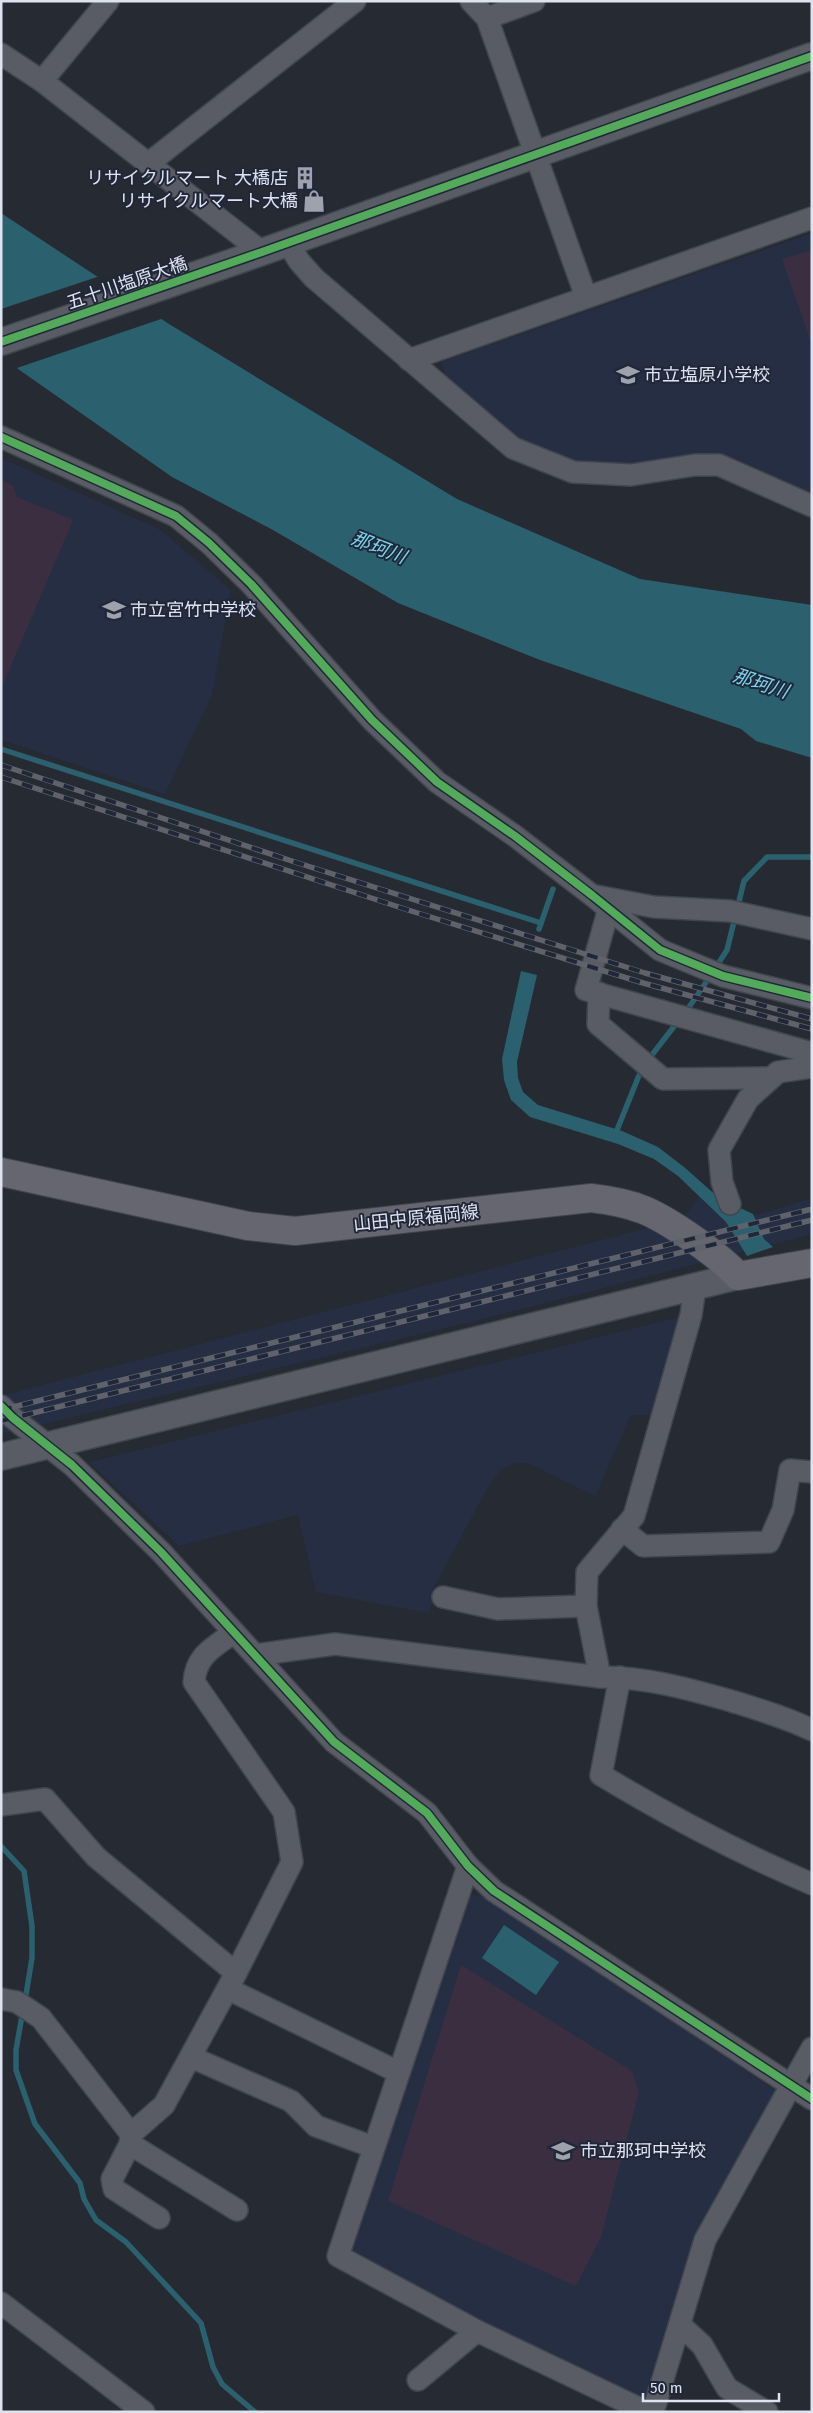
<svg xmlns="http://www.w3.org/2000/svg" width="813" height="2413" font-family="'Fira Sans','Noto Sans JP',sans-serif">
<style>
.built{fill:#262e43}
.green{fill:#3b2e40}
.water{fill:#2b606e}
.pier{fill:#262a33}
.lines{fill:none;stroke-linecap:round;stroke-linejoin:round}
.stream{stroke:#2b606e;stroke-width:5.5}
.minor-casing{stroke:#41454d;stroke-width:24}
.tertiary-casing{stroke:#41454d;stroke-width:29}
.secondary-casing{stroke:#41454d;stroke-width:30}
.minor{stroke:#595c64;stroke-width:21}
.tertiary{stroke:#595c64;stroke-width:26}
.secondary{stroke:#656670;stroke-width:28}
.rail-casing{stroke:#5f626a;stroke-width:5.5}
.rail{stroke:#202739;stroke-width:4;stroke-dasharray:11;stroke-linecap:butt}
.cycleway-casing{stroke:#202739;stroke-width:11}
.cycleway{stroke:#51ab58;stroke-width:8}
.labels{text-anchor:middle;stroke-width:4;stroke-linejoin:round;paint-order:stroke}
.poi-label{font-size:18px;fill:#dee3ef;stroke:#202739;text-anchor:start}
.street-label{font-size:18px;fill:#dee3ef;stroke:#202739}
.water-label{font-size:19px;font-style:italic;fill:#78d5ed;stroke:#202739}
</style>
<rect width="100%" height="100%" fill="#262a33"/>
<g class="built">
<polygon points="812,233 812,498 723,462 581,468 538,456 449,388 441,362"/>
<polygon points="1,458 159,529 231,590 212,694 165,794 1,740"/>
<polygon points="699,1197 733,1222 812,1198 812,1234 471,1322 1,1434 1,1396 4,1395 682,1219"/>
<polygon points="680,1317 652,1415 631,1415 595,1496 528,1463 515,1463 502,1469 492,1480 431,1592 435,1599 428,1613 316,1592 298,1515 179,1546 89,1462"/>
<polygon points="469,1894 490,1898 776,2091 649,2406 345,2253"/>
</g>
<g class="green">
<polygon points="812,250 812,345 782,259"/>
<polygon points="1,480 13,486 17,497 73,520 1,689"/>
<polygon points="461,1965 632,2071 639,2092 601,2237 576,2286 388,2201"/>
</g>
<g class="water">
<polygon points="1,213 169,324 457,499 640,579 812,605 812,758 756,741 741,729 540,660 398,603 273,530 172,477 1,357"/>
<polygon points="521,971 537,975 517,1062 518,1078 523,1092 538,1105 622,1131 658,1147 684,1167 719,1198 753,1214 764,1239 773,1247 747,1256 726,1222 678,1176 654,1159 618,1144 530,1117 511,1100 504,1080 502,1059"/>
<polygon points="504,1925 559,1962 536,1995 482,1958"/>
</g>
<polygon class="pier" points="100,276 164,318 14,369 1,360 1,309"/>
<g class="lines">
<g class="stream">
<polyline points="1,749 541,923"/>
<polyline points="539,929 553,889"/>
<polyline points="716,967 727,950 744,881 767,857 812,857"/>
<polyline points="685,1013 711,975"/>
<polyline points="648,1060 679,1020"/>
<polyline points="615,1135 642,1068"/>
<polyline points="1,1846 24,1871 32,1926 32,1958 25,2001"/>
<polyline points="23,2010 16,2050 16,2070 35,2124 80,2183 84,2199 96,2220 126,2242 201,2323 213,2367 222,2384 255,2412"/>
</g>
<defs>
<g id="minor">
<polyline points="471,1 487,18 586,297"/>
<polyline points="487,18 534,1"/>
<polyline points="1,54 42,81 262,252"/>
<polyline points="42,81 108,1"/>
<polyline points="149,163 355,1"/>
<polyline points="288,243 299,261 314,278 513,448 573,472 631,475 695,465 719,465 812,506"/>
<polyline points="409,360 812,218"/>
<polyline points="1,437 176,516 209,543 251,584 372,720 437,782 515,836 593,896 660,950 723,976 812,998"/>
<polyline points="596,896 654,907 730,911 812,929"/>
<polyline points="609,908 586,990 812,1053"/>
<polyline points="599,993 598,1024 663,1079 770,1078"/>
<polyline points="730,1204 722,1182 719,1150 748,1099 778,1072 812,1067"/>
<polyline points="1,1406 13,1418 72,1465 161,1552 334,1742 427,1813 468,1866 494,1891 812,2099"/>
<polyline points="622,1529 643,1546 769,1542 783,1510 790,1470 812,1472"/>
<polyline points="443,1597 498,1609 586,1606"/>
<path d="M233,1633C213,1648 196,1655 194,1682L284,1812L292,1862L236,1973"/>
<path d="M255,1655L335,1644L600,1677C645,1677 685,1688 728,1700C757,1709 785,1717 812,1730"/>
<polyline points="600,1677 586,1606 587,1572 634,1516 691,1315 695,1287"/>
<path d="M620,1677L601,1775C669,1816 739,1853 812,1884"/>
<polyline points="1,1805 45,1799 96,1857 236,1973 164,2105 131,2134 41,2018 17,2002 1,1999"/>
<polyline points="468,1866 338,2256 477,2331"/>
<polyline points="228,1989 398,2072"/>
<polyline points="191,2057 291,2101 316,2126 373,2147"/>
<polyline points="131,2134 130,2144 237,2210"/>
<polyline points="130,2144 112,2179 114,2189 159,2218"/>
<polyline points="1,2303 144,2412"/>
<polyline points="680,2325 702,2345 727,2388 767,2412"/>
<polyline points="418,2380 477,2331 647,2412"/>
<polyline points="653,2412 705,2240 812,2048"/>
</g>
<g id="tertiary">
<polyline points="1,342 262,252 812,56"/>
<polyline points="1,1457 738,1276"/>
</g>
<path id="secondary" d="M1,1172L248,1226L295,1231L591,1198C609,1200 627,1203 644,1210C670,1221 719,1255 738,1276L812,1263"/>
</defs>
<use href="#minor" class="minor-casing"/>
<use href="#tertiary" class="tertiary-casing"/>
<use href="#secondary" class="secondary-casing"/>
<use href="#minor" class="minor"/>
<use href="#tertiary" class="tertiary"/>
<use href="#secondary" class="secondary"/>
<defs>
<g id="rail">
<polyline points="1,765 298,863 645,973 812,1019"/>
<polyline points="1,777 408,910 643,983 812,1029"/>
<polyline points="1,1410 812,1209"/>
<polyline points="1,1421 812,1220"/>
</g>
</defs>
<use href="#rail" class="rail-casing"/>
<use href="#rail" class="rail"/>
<defs>
<g id="cycleway">
<polyline points="1,342 262,252 812,56"/>
<polyline points="1,437 176,516 209,543 251,584 372,720 437,782 515,836 593,896 660,950 723,976 812,998"/>
<polyline points="1,1406 13,1418 72,1465 161,1552 334,1742 427,1813 468,1866 494,1891 812,2099"/>
</g>
</defs>
<use href="#cycleway" class="cycleway-casing"/>
<use href="#cycleway" class="cycleway"/>
</g>
<defs>
<symbol id="building-bare" viewBox="-9 -9 18 18"><path d="M-4-6H4V6H1V3H-1V6H-4ZM-2.5-4.3h1.7v1.8h-1.7ZM.8-4.3h1.7v1.8H.8ZM-2.5-1h1.7V.8h-1.7ZM.8-1h1.7V.8H.8Z" fill="#9ea2ad" stroke="#202739" stroke-width="2.5" paint-order="stroke"/></symbol>
<symbol id="shop-bare" viewBox="-9 -9 18 18"><path d="M-5-2.5h2.3a2.7 3.5 0 0 1 5.4 0H5L5.5 6h-11ZM-1.5-2.5h3a1.5 2.3 0 0 0-3 0Z" fill="#9ea2ad" stroke="#202739" stroke-width="2.5" paint-order="stroke"/></symbol>
<symbol id="school-bare" viewBox="-9 -9 18 18"><path d="M0-5L7-2L0 1L-7-2ZM-4 1L0 2.5L4 1V4Q0 6-4 4Z" fill="#9ea2ad" stroke="#202739" stroke-width="2.5" paint-order="stroke"/></symbol>
</defs>
<g fill-rule="evenodd">
<use href="#building-bare" x="289" y="162" width="32" height="32"/>
<use href="#shop-bare" x="298" y="185" width="32" height="32"/>
<use href="#school-bare" x="612" y="359" width="32" height="32"/>
<use href="#school-bare" x="98" y="594" width="32" height="32"/>
<use href="#school-bare" x="547" y="2135" width="32" height="32"/>
</g>
<g class="labels">
<g class="poi-label">
<text x="288" y="184" text-anchor="end">リサイクルマート 大橋店</text>
<text x="298" y="207" text-anchor="end">リサイクルマート大橋</text>
<text x="644" y="381">市立塩原小学校</text>
<text x="130" y="616">市立宮竹中学校</text>
<text x="580" y="2157">市立那珂中学校</text>
</g>
<g class="street-label">
<text transform="translate(127 283) rotate(-19)" y="6">五十川塩原大橋</text>
<text transform="translate(416 1218) rotate(-6)" y="6">山田中原福岡線</text>
</g>
<g class="water-label">
<text transform="translate(379 547) rotate(21)" y="7">那珂川</text>
<text transform="translate(761 683) rotate(18)" y="7">那珂川</text>
</g>
</g>
<rect width="813" height="2413" fill="none" stroke="#dee3ef" stroke-width="5"/>
<path d="M643 2393v8h136v-8" fill="none" stroke="#dee3ef" stroke-width="2.5"/>
<text x="650" y="2393" font-size="15" fill="#dee3ef" stroke="#202739" stroke-width="4" paint-order="stroke">50 m</text>
</svg>
